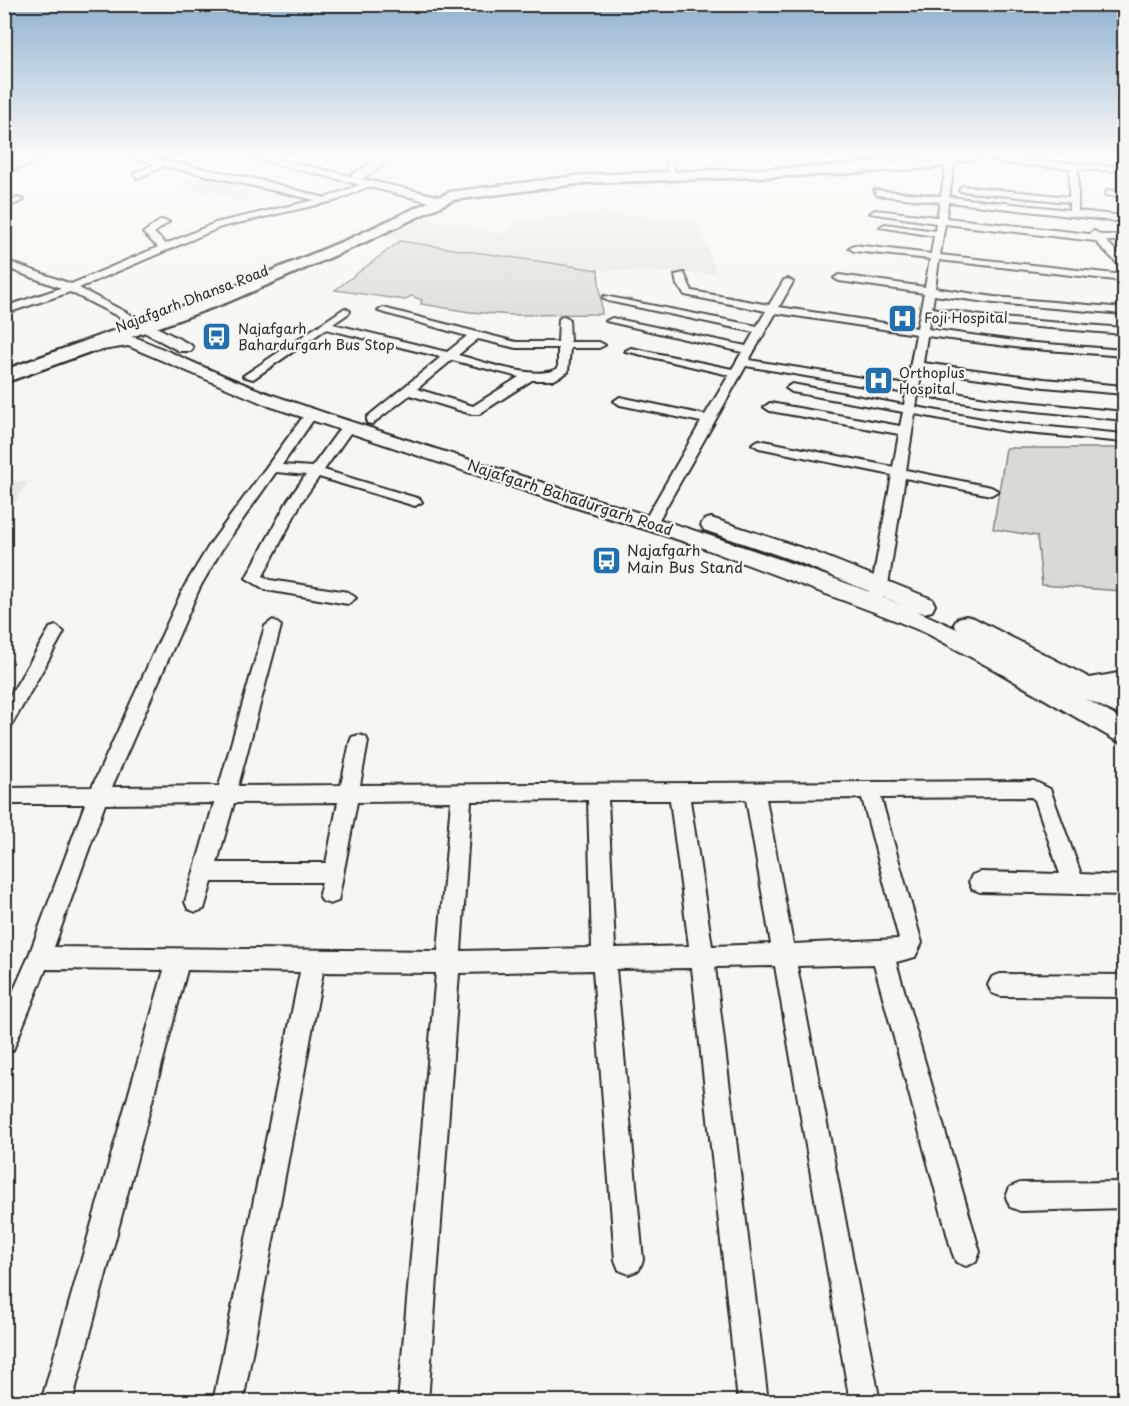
<svg xmlns="http://www.w3.org/2000/svg" width="1129" height="1406" font-family="'Playpen Sans',sans-serif">
<style>
.built{fill:#e7e7e3}
.green{fill:#d9d9d5;stroke:#828280;stroke-width:1.5}
.lines{fill:none;stroke-linecap:round;stroke-linejoin:round}
.street-casing{stroke:#2b2b2b;stroke-width:4}
.secondary-casing{stroke:#2b2b2b;stroke-width:4}
.primary-casing{stroke:#2b2b2b;stroke-width:5}
.street{fill:#f6f6f2;fill-rule:evenodd}
.secondary{fill:#f6f6f2;fill-rule:evenodd}
.primary{fill:#f6f6f2;fill-rule:evenodd}
.labels{text-anchor:middle;stroke-width:4.5;stroke-linejoin:round;paint-order:stroke}
.far-street-label{font-size:14px;fill:#2b2b2b;stroke:#f6f6f2}
.far-poi-label{font-size:14px;fill:#2b2b2b;stroke:#f6f6f2;text-anchor:start}
.street-label{font-size:15px;fill:#2b2b2b;stroke:#f6f6f2}
.poi-label{font-size:15px;fill:#2b2b2b;stroke:#f6f6f2;text-anchor:start}
</style>
<rect width="100%" height="100%" fill="#f6f6f2"/>
<filter id="ink" filterUnits="userSpaceOnUse"><feTurbulence type="fractalNoise" baseFrequency=".0167" numOctaves="2"/><feDisplacementMap in="SourceGraphic" scale="12" xChannelSelector="R" yChannelSelector="G"/><feConvolveMatrix kernelMatrix="1 2 1 2 8 2 1 2 1" color-interpolation-filters="sRGB"/></filter>
<g filter="url(#ink)">
<g class="built">
<polygon points="207,173 261,186 246,193 252,195 242,200 180,185"/>
<polygon points="604,212 699,223 717,274 598,270 383,237 423,217 503,234 517,221"/>
<polygon points="5,482 28,482 5,516 4,482"/>
</g>
<g class="green">
<polygon points="400,241 598,270 602,314 513,315 470,312 421,304 422,300 411,296 405,300 335,290"/>
<polygon points="1006,448 1124,448 1124,599 1121,591 1042,585 1037,536 993,529"/>
</g>
<g class="lines">
<defs>
<g id="street">
<polygon points="35,157 48,157 4,173 4,168"/>
<polygon points="128,157 146,157 264,181 325,198 367,182 374,184 338,200 221,227 79,288 139,319 139,323 131,323 70,292 4,314 4,307 61,288 4,267 4,260 71,284 158,247 143,233 161,220 169,222 154,233 166,244 215,223 315,200 165,166 137,178 134,173 156,164"/>
<polygon points="665,157 673,157 675,173 668,171"/>
<polygon points="845,157 853,157 854,166 848,166"/>
<path d="M984,157L1124,167V171L1078,169V211L1124,216V222L948,202L946,218L1089,234L1094,231L1101,235H1124V241H1106L1124,259V267L1120,266L1095,241L945,224L940,255L1124,275V281L939,260L935,288L994,297L1124,308V314L994,303L934,295L932,308L988,317L1124,328V334L988,323L931,314L928,329L1022,342L1124,350V356L1022,348L927,336L923,363L1044,379L1124,386V394L1044,387L922,370L919,387L986,398L1124,412V420L986,406L918,395L916,407L1005,423L1124,434V442L1005,431L915,414L906,470L991,487L998,491L991,495L905,478L888,585L879,606L873,608L865,602L872,585L892,475L759,448L752,444L759,440L893,467L899,434L770,411L764,407L770,403L900,426L903,412L792,392L786,388L792,384L904,405L906,393L746,366L657,523L655,526H645L643,523L701,422L620,405L614,401L620,397L705,415L729,375L625,351L631,348L732,369L742,352L606,321L612,318L746,346L754,332L608,301L603,298L604,296L757,326L766,311L685,295L677,285L675,275L684,273L692,291L769,305L784,280L788,279L793,282L779,307L917,328L924,293L839,281L834,278L839,275L925,287L930,259L854,251L849,248L854,245L931,254L934,236L880,227L885,224L935,231L936,223L870,213L875,210L937,217L940,202L877,195L874,190L941,196L947,161L951,159L955,161L949,197L1069,210V202L959,191L962,186L1069,197L1070,168L1007,164ZM776,313L916,334L907,385L749,360Z"/>
<polygon points="1108,190 1124,193 1124,197 1105,195"/>
<polygon points="17,198 24,200 4,209 4,203"/>
<path d="M345,308L350,311L349,313L333,324L447,352L467,336L378,311L383,308L516,342H558L559,319L564,316L569,319L570,342H599L605,345L599,348H570L568,372L554,380H532L479,414H471L410,395L372,424L367,423V417L441,357L326,329L253,379L243,376ZM478,339L516,348H558V368C538,382 482,361 458,355ZM452,360L519,377L473,406L417,389Z"/>
<path d="M312,409L318,413L282,465L312,467L344,423H354L355,426L324,470L420,499L422,502L415,506L319,477L302,501L263,576L270,580L348,592L356,598L348,604L266,590L246,578L288,500L306,475L276,472L222,549L200,587L112,787L219,786L265,626L273,620L281,626L238,786L341,785L350,742L352,737L359,735L366,737L368,742L360,785L1034,781L1050,789L1081,874L1124,876V895L980,892L972,889L969,882L972,875L980,872L1060,874L1035,800L1031,797L881,798L922,943L915,957L896,962L980,1252L976,1262L966,1266L956,1262L952,1252L874,964L797,966L880,1402H850L775,966L715,967L768,1402H738L692,968L616,969L643,1260L639,1270L629,1274L619,1270L615,1260L593,970L459,973L428,1402H398L436,973L323,972L243,1402H213L300,972L187,970L72,1402H41L164,970L46,969L13,1050L4,1053V1012L28,958L85,804H4V788L92,787L184,587L210,544L308,410ZM862,798L899,939L793,944L766,799ZM746,799L771,944L712,946L690,800ZM588,800L592,948L461,951L471,801ZM608,800H670L689,946L615,948ZM451,801L438,951L54,947L105,804L214,803L185,902L188,909L196,912L204,909L212,882H322L319,894L322,901L330,904L338,901L357,802ZM338,802L326,863H217L234,803Z"/>
<polygon points="56,626 64,632 10,728 4,730 4,706 50,628"/>
<polygon points="1000,974 1124,975 1124,997 1000,996 992,993 988,985 992,977"/>
<polygon points="1124,1182 1124,1208 1020,1211 1010,1207 1006,1197 1010,1187 1020,1183"/>
</g>
<g id="secondary">
<polygon points="248,157 270,157 350,176 380,157 394,157 362,179 442,197 444,200 438,204"/>
<polygon points="987,157 942,165 936,162 951,157"/>
<polygon points="135,316 191,345 193,348 191,351 179,351 129,324 127,321 129,318"/>
<path d="M120,335L137,338C185,358 234,382 284,399C490,471 702,525 905,606L798,562L704,530L701,525L704,520L711,518L814,552L932,599L935,605L932,611L924,613L917,611L957,629L954,624L958,618L966,616L974,618L1090,678L1124,672V690L1117,692L1124,696V717L1084,698L1124,721V743L1115,740L993,669L926,633L882,615L695,545L561,503L269,406L128,346L90,352L82,347L84,344Z"/>
</g>
<polygon id="primary" points="937,157 950,157 947,165 930,168 818,175 585,183 453,200 361,244 228,302 4,383 4,370 216,294 351,238 450,192 585,175 818,167"/>
</defs>
<use href="#street" class="street-casing"/>
<use href="#secondary" class="secondary-casing"/>
<use href="#primary" class="primary-casing"/>
<use href="#street" class="street"/>
<use href="#secondary" class="secondary"/>
<use href="#primary" class="primary"/>
</g>
</g>
<linearGradient id="sky" x2="0" y2="1"><stop stop-color="#91b2d0"/><stop offset="0.44" stop-color="#fbfbf9"/><stop offset="1" stop-color="#fbfbf9" stop-opacity="0"/></linearGradient>
<rect width="1129" height="354" fill="url(#sky)"/>
<defs>
<symbol id="hospital-square" viewBox="-11 -11 22 22"><rect x="-9" y="-9" width="18" height="18" rx="4" fill="#1f6fb2" stroke="#f6f6f2"/><path d="M-5-5h3v3.5h4V-5h3V5h-3V1.5h-4V5h-3Z" fill="#fff"/></symbol>
<symbol id="bus-square" viewBox="-11 -11 22 22"><rect x="-9" y="-9" width="18" height="18" rx="4" fill="#1f6fb2" stroke="#f6f6f2"/><path d="M-5-6H5V4H4V6H2V4H-2V6H-4V4H-5ZM-3.5-4V0h7V-4ZM-3.5 1.2v1.5H-2V1.2ZM2 1.2v1.5H3.5V1.2Z" fill="#fff"/></symbol>
</defs>
<g fill-rule="evenodd">
<use href="#hospital-square" x="886" y="302" width="33" height="33"/>
<use href="#bus-square" x="200" y="320" width="33" height="33"/>
<use href="#hospital-square" x="862" y="364" width="33" height="33"/>
<use href="#bus-square" x="590" y="544" width="33" height="33"/>
</g>
<g class="labels">
<g class="far-street-label">
<text transform="translate(192 299) rotate(-21)" y="5">Najafgarh Dhansa Road</text>
</g>
<g class="far-poi-label">
<text x="924" y="323">Foji Hospital</text>
<text x="238" y="334">Najafgarh<tspan x="238" dy="16">Bahardurgarh Bus Stop</tspan></text>
<text x="899" y="378">Orthoplus<tspan x="899" dy="16">Hospital</tspan></text>
</g>
<g class="street-label">
<text transform="translate(570 498) rotate(18)" y="5">Najafgarh Bahadurgarh Road</text>
</g>
<g class="poi-label">
<text x="627" y="556">Najafgarh<tspan x="627" dy="17">Main Bus Stand</tspan></text>
</g>
</g>
<rect width="1129" height="1406" fill="none" stroke="#f6f6f2" stroke-width="24"/>
<rect x="12" y="12" width="1105" height="1382" fill="none" stroke="#2b2b2b" stroke-width="2" filter="url(#ink)"/>
</svg>
